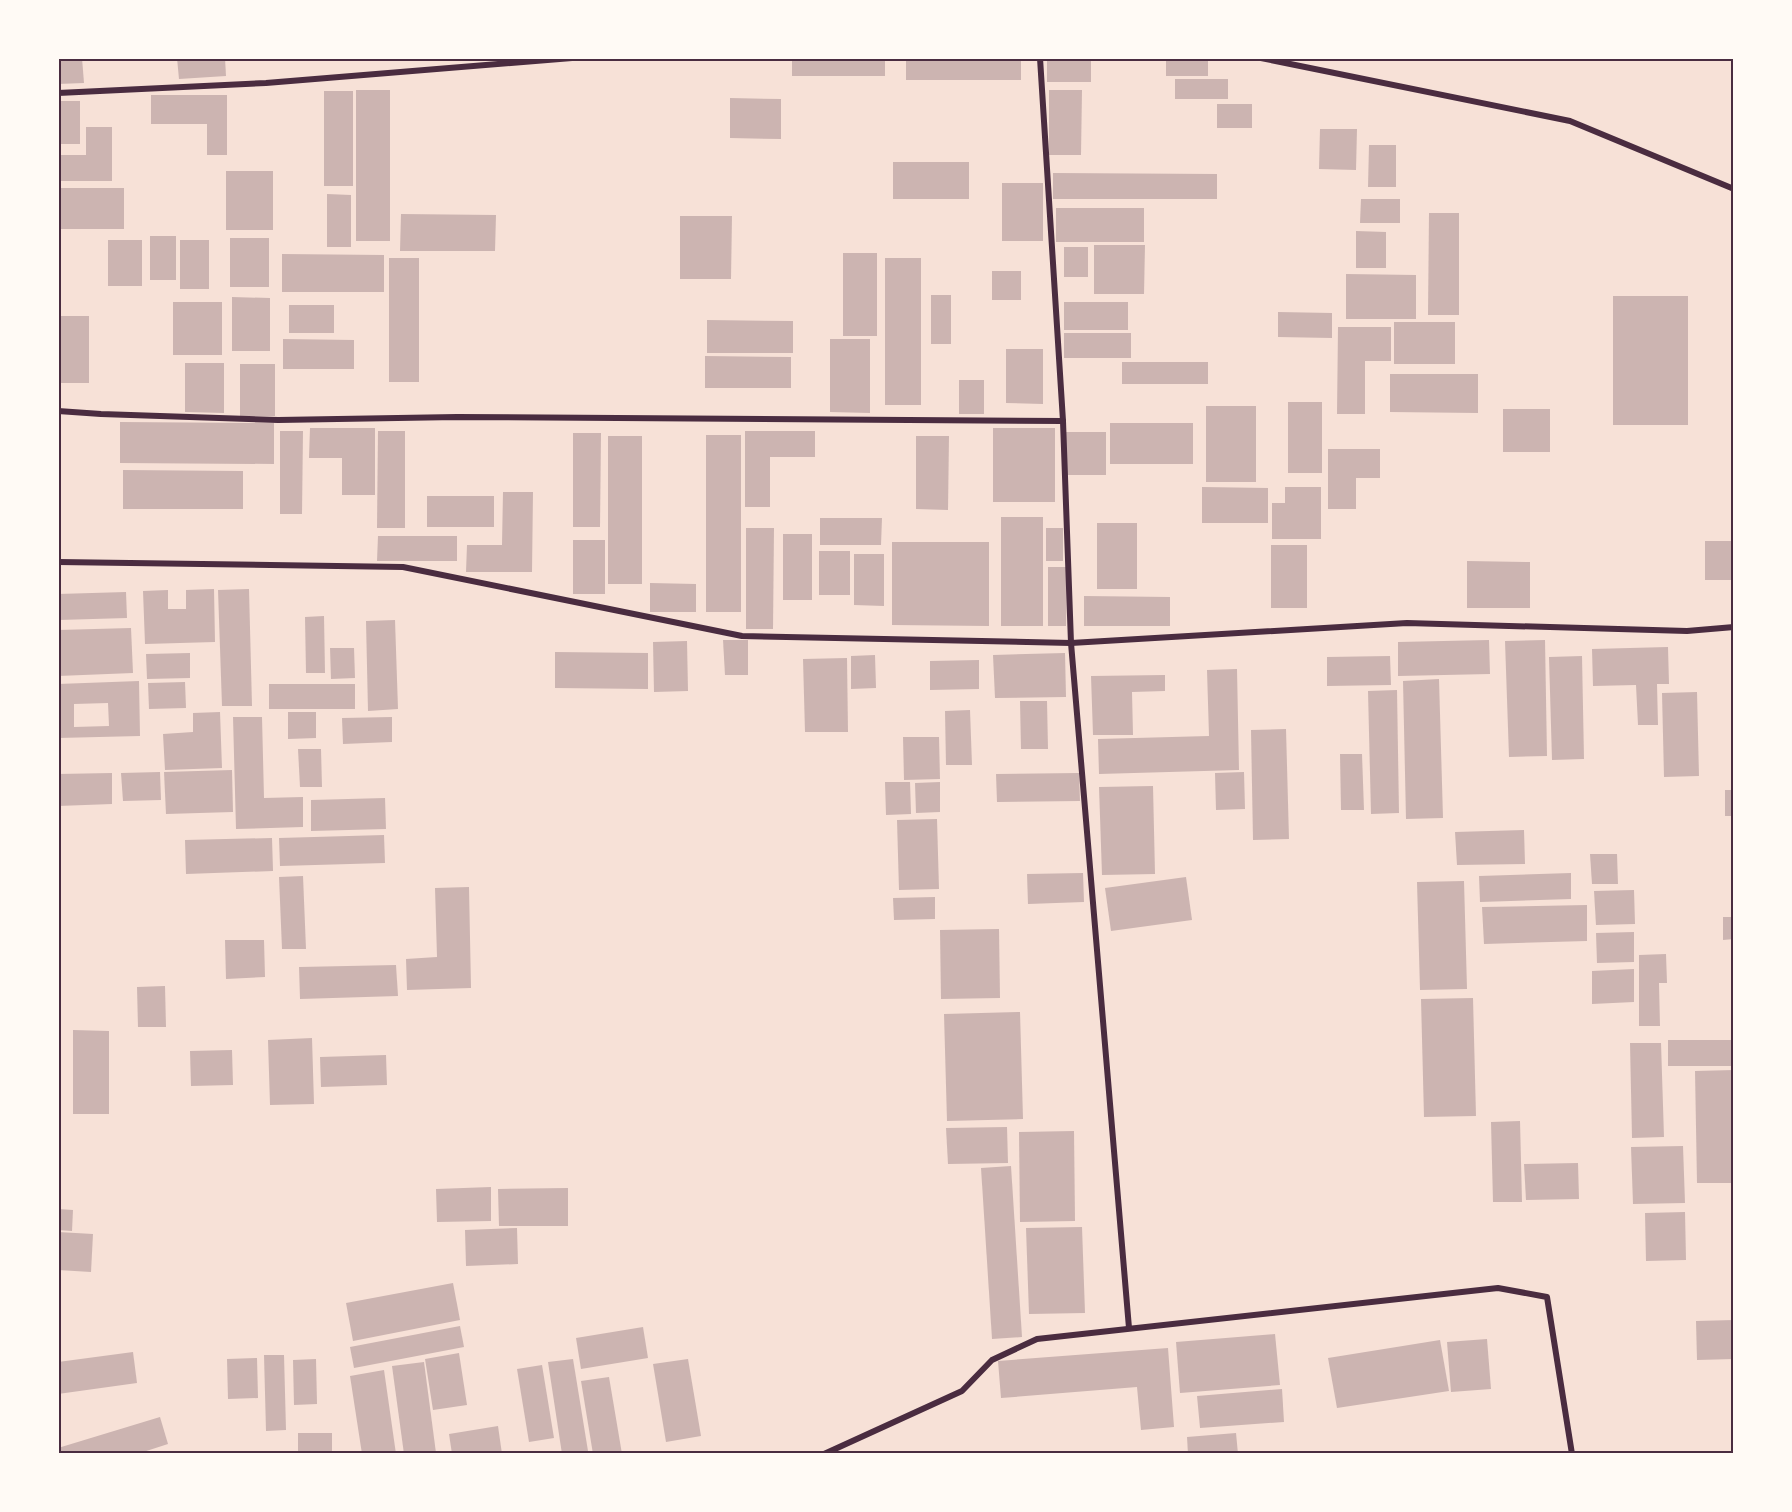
<svg xmlns="http://www.w3.org/2000/svg" width="1792" height="1512" font-family="'Source Serif 4',serif">
<style>
.building{fill:#ccb4b1;fill-rule:evenodd}
.lines{fill:none;stroke-linecap:round;stroke-linejoin:round}
.minor{stroke:#4a2c40;stroke-width:6}
.neatline{fill:none;stroke:#4a2c40;stroke-width:2}
</style>
<rect width="100%" height="100%" fill="#f7e1d7"/>
<g class="building">
<polygon points="58,58 82,58 84,83 58,84"/>
<polygon points="177,58 225,58 226,76 179,79"/>
<rect x="792" y="58" width="93" height="18"/>
<rect x="906" y="58" width="115" height="22"/>
<rect x="1047" y="58" width="44" height="24"/>
<rect x="1166" y="58" width="42" height="18"/>
<rect x="1175" y="79" width="53" height="20"/>
<rect x="356" y="90" width="34" height="151"/>
<polygon points="1049,90 1082,90 1081,155 1049,155"/>
<rect x="324" y="91" width="29" height="95"/>
<polygon points="151,95 227,95 227,155 207,155 207,124 151,124"/>
<polygon points="730,98 781,99 781,139 730,138"/>
<rect x="58" y="101" width="22" height="43"/>
<rect x="1217" y="104" width="35" height="24"/>
<polygon points="86,127 112,127 112,181 58,181 58,155 86,155"/>
<polygon points="1320,129 1357,129 1356,170 1319,169"/>
<polygon points="1369,145 1396,145 1396,187 1368,187"/>
<rect x="893" y="162" width="76" height="37"/>
<rect x="226" y="171" width="47" height="59"/>
<polygon points="1053,173 1217,174 1217,199 1053,199"/>
<rect x="1002" y="183" width="41" height="58"/>
<rect x="58" y="188" width="66" height="41"/>
<polygon points="327,194 351,195 351,247 327,247"/>
<polygon points="1361,199 1400,199 1400,223 1360,223"/>
<rect x="1056" y="208" width="88" height="34"/>
<polygon points="1429,213 1459,213 1459,315 1428,315"/>
<polygon points="401,214 496,215 495,251 400,251"/>
<polygon points="680,216 732,216 731,279 680,279"/>
<polygon points="1356,231 1386,232 1386,268 1356,268"/>
<rect x="150" y="236" width="26" height="44"/>
<rect x="230" y="238" width="39" height="49"/>
<rect x="108" y="240" width="34" height="46"/>
<rect x="180" y="240" width="29" height="49"/>
<polygon points="1094,245 1145,245 1144,294 1094,294"/>
<rect x="1064" y="247" width="24" height="30"/>
<rect x="843" y="253" width="34" height="83"/>
<polygon points="282,254 384,255 384,292 282,292"/>
<rect x="389" y="258" width="30" height="124"/>
<rect x="885" y="258" width="36" height="147"/>
<rect x="992" y="271" width="29" height="29"/>
<polygon points="1346,274 1416,275 1416,319 1346,319"/>
<rect x="931" y="295" width="20" height="49"/>
<rect x="1613" y="296" width="75" height="129"/>
<polygon points="232,297 270,298 270,351 232,351"/>
<rect x="173" y="302" width="49" height="53"/>
<rect x="1064" y="302" width="64" height="28"/>
<rect x="289" y="305" width="45" height="28"/>
<polygon points="1278,312 1332,313 1332,338 1278,337"/>
<rect x="58" y="316" width="31" height="67"/>
<polygon points="707,320 793,321 793,353 707,353"/>
<rect x="1394" y="322" width="61" height="42"/>
<polygon points="1338,327 1391,327 1391,361 1365,361 1365,414 1337,414"/>
<rect x="1064" y="333" width="67" height="25"/>
<polygon points="283,339 354,340 354,369 283,369"/>
<polygon points="830,339 870,339 870,413 830,412"/>
<polygon points="1006,349 1043,349 1043,404 1006,403"/>
<polygon points="705,356 791,357 791,388 705,388"/>
<rect x="1122" y="362" width="86" height="22"/>
<polygon points="185,363 224,363 224,413 185,412"/>
<rect x="240" y="364" width="35" height="52"/>
<polygon points="1390,374 1478,374 1478,413 1390,412"/>
<rect x="959" y="380" width="25" height="34"/>
<rect x="1288" y="402" width="34" height="71"/>
<rect x="1206" y="406" width="50" height="76"/>
<rect x="1503" y="409" width="47" height="43"/>
<polygon points="120,422 274,423 274,464 120,463"/>
<rect x="1110" y="423" width="83" height="41"/>
<polygon points="310,428 375,428 375,495 342,495 342,458 309,458"/>
<rect x="993" y="428" width="62" height="74"/>
<polygon points="280,431 303,431 302,514 280,514"/>
<polygon points="378,431 405,431 405,528 377,528"/>
<polygon points="745,431 815,431 815,457 770,457 770,507 745,507"/>
<rect x="1066" y="432" width="40" height="43"/>
<polygon points="573,433 601,433 600,527 573,527"/>
<rect x="706" y="435" width="35" height="177"/>
<rect x="608" y="436" width="34" height="148"/>
<polygon points="916,436 949,436 948,510 916,509"/>
<polygon points="1328,449 1380,449 1380,478 1356,478 1356,509 1328,509"/>
<polygon points="123,470 243,471 243,509 123,509"/>
<polygon points="1202,487 1268,488 1268,523 1202,523"/>
<polygon points="1285,487 1321,487 1321,539 1272,539 1272,503 1285,503"/>
<polygon points="503,492 533,492 532,572 466,572 467,545 502,545"/>
<rect x="427" y="496" width="67" height="31"/>
<rect x="1001" y="517" width="42" height="109"/>
<polygon points="820,518 882,518 881,545 820,545"/>
<rect x="1097" y="523" width="40" height="66"/>
<polygon points="746,528 774,528 773,629 746,629"/>
<rect x="1046" y="528" width="17" height="33"/>
<rect x="783" y="534" width="29" height="66"/>
<polygon points="378,536 457,536 457,561 377,561"/>
<rect x="573" y="540" width="32" height="54"/>
<rect x="1705" y="541" width="29" height="39"/>
<polygon points="892,542 989,542 989,626 892,625"/>
<rect x="1271" y="545" width="36" height="63"/>
<rect x="819" y="551" width="31" height="44"/>
<polygon points="854,554 884,554 884,606 854,605"/>
<polygon points="1467,561 1530,562 1530,608 1467,608"/>
<polygon points="1048,567 1067,567 1066,626 1048,626"/>
<polygon points="650,583 696,584 696,612 650,612"/>
<polygon points="214,589 215,642 145,644 143,591 168,590 168,609 186,609 186,590"/>
<polygon points="249,589 252,706 222,706 218,590"/>
<polygon points="126,592 127,618 59,620 58,594"/>
<polygon points="1084,596 1170,597 1170,626 1084,626"/>
<polygon points="324,616 325,673 306,673 305,617"/>
<polygon points="395,620 398,709 368,711 366,621"/>
<polygon points="131,628 133,673 58,676 58,630"/>
<polygon points="723,640 748,640 748,675 725,675"/>
<polygon points="1489,640 1490,674 1398,676 1398,642"/>
<polygon points="1545,640 1547,756 1509,757 1505,641"/>
<polygon points="687,641 688,691 654,692 653,642"/>
<polygon points="1668,647 1669,684 1657,684 1658,725 1638,725 1636,685 1593,686 1592,649"/>
<polygon points="330,648 354,648 355,678 331,679"/>
<polygon points="555,652 648,653 648,689 555,688"/>
<polygon points="190,653 190,678 147,679 146,654"/>
<polygon points="1065,653 1066,697 995,698 993,655"/>
<polygon points="875,655 876,688 851,689 851,656"/>
<polygon points="1390,656 1391,685 1327,686 1327,657"/>
<polygon points="1582,656 1584,759 1552,760 1549,657"/>
<polygon points="847,658 848,732 805,732 803,659"/>
<polygon points="979,660 979,689 930,690 930,661"/>
<polygon points="1237,669 1239,770 1099,774 1098,739 1209,736 1207,670"/>
<polygon points="1165,675 1165,691 1132,692 1133,735 1093,735 1091,676"/>
<polygon points="1439,679 1443,818 1406,819 1403,681"/>
<path d="M139,681L140,736L58,738V684ZM108,703L109,726L74,727V704Z"/>
<polygon points="185,682 186,708 149,709 148,683"/>
<rect x="269" y="684" width="86" height="25"/>
<polygon points="1397,690 1399,813 1371,814 1368,691"/>
<polygon points="1697,692 1699,776 1664,777 1662,693"/>
<polygon points="1020,701 1047,701 1048,749 1021,749"/>
<polygon points="970,710 972,765 946,765 945,711"/>
<polygon points="220,712 222,768 165,770 163,734 193,732 193,713"/>
<polygon points="288,712 316,712 316,738 288,739"/>
<polygon points="233,717 262,717 264,798 303,797 303,827 236,829"/>
<polygon points="392,717 392,742 343,744 342,718"/>
<polygon points="1286,729 1289,839 1253,840 1251,730"/>
<polygon points="903,737 939,737 940,779 904,780"/>
<polygon points="298,749 321,749 322,787 300,787"/>
<polygon points="1340,754 1362,754 1364,810 1341,810"/>
<polygon points="232,770 233,812 166,814 164,772"/>
<polygon points="160,772 161,800 123,801 121,773"/>
<polygon points="1244,772 1245,809 1216,810 1215,773"/>
<polygon points="112,773 112,804 58,806 58,774"/>
<polygon points="1079,773 1080,801 997,802 996,774"/>
<polygon points="885,782 910,782 911,814 886,815"/>
<polygon points="940,782 940,812 916,813 915,783"/>
<polygon points="1153,786 1155,874 1102,875 1099,787"/>
<rect x="1725" y="790" width="9" height="26"/>
<polygon points="385,798 386,829 311,831 311,800"/>
<polygon points="937,819 939,889 899,890 897,820"/>
<polygon points="1524,830 1525,864 1457,865 1455,832"/>
<polygon points="384,835 385,863 280,866 279,838"/>
<polygon points="272,838 273,871 186,874 185,840"/>
<polygon points="1590,854 1617,854 1618,884 1592,884"/>
<polygon points="1083,873 1084,902 1028,904 1027,874"/>
<polygon points="1571,873 1571,899 1480,902 1479,876"/>
<polygon points="303,876 306,949 282,949 279,877"/>
<polygon points="1186,877 1192,920 1111,931 1105,888"/>
<polygon points="1464,881 1467,989 1420,990 1417,882"/>
<polygon points="469,887 471,988 407,990 406,959 437,957 435,888"/>
<polygon points="1634,890 1635,924 1596,925 1594,891"/>
<polygon points="935,897 935,919 894,920 893,898"/>
<polygon points="1587,905 1587,941 1484,944 1482,907"/>
<polygon points="1723,917 1734,917 1734,939 1723,940"/>
<polygon points="999,929 1000,998 941,999 940,930"/>
<polygon points="1634,932 1634,962 1597,963 1596,933"/>
<polygon points="225,940 264,940 265,977 226,979"/>
<polygon points="1666,954 1667,983 1659,983 1660,1026 1639,1026 1639,955"/>
<polygon points="396,965 398,996 300,999 299,967"/>
<polygon points="1634,969 1634,1002 1592,1004 1592,971"/>
<polygon points="165,986 166,1027 138,1027 137,987"/>
<polygon points="1473,998 1476,1116 1424,1117 1421,999"/>
<polygon points="1020,1012 1023,1119 947,1121 944,1014"/>
<polygon points="73,1030 109,1031 109,1114 73,1114"/>
<polygon points="312,1038 314,1104 270,1105 268,1040"/>
<rect x="1668" y="1040" width="66" height="26"/>
<polygon points="1630,1043 1661,1043 1664,1137 1632,1138"/>
<polygon points="232,1050 233,1085 191,1086 190,1051"/>
<polygon points="386,1055 387,1085 321,1087 320,1057"/>
<polygon points="1734,1070 1734,1183 1697,1183 1695,1071"/>
<polygon points="1520,1121 1522,1202 1493,1202 1491,1122"/>
<polygon points="1007,1127 1008,1163 948,1164 946,1128"/>
<polygon points="1074,1131 1075,1221 1020,1222 1019,1132"/>
<polygon points="1683,1146 1685,1203 1633,1204 1631,1147"/>
<polygon points="1578,1163 1579,1199 1526,1200 1524,1164"/>
<polygon points="1011,1166 1022,1337 992,1339 981,1168"/>
<polygon points="491,1187 491,1221 437,1222 436,1189"/>
<polygon points="568,1188 568,1226 499,1226 498,1189"/>
<polygon points="58,1209 73,1210 72,1231 58,1230"/>
<polygon points="1685,1212 1686,1260 1646,1261 1645,1213"/>
<polygon points="1082,1227 1085,1313 1029,1314 1026,1228"/>
<polygon points="517,1228 518,1264 466,1266 465,1230"/>
<polygon points="58,1232 93,1234 91,1272 58,1270"/>
<polygon points="453,1283 460,1320 353,1341 346,1303"/>
<polygon points="1734,1320 1734,1359 1697,1360 1696,1321"/>
<polygon points="460,1326 464,1347 354,1368 350,1347"/>
<polygon points="643,1327 648,1358 581,1369 576,1338"/>
<polygon points="1275,1334 1280,1385 1180,1393 1176,1342"/>
<polygon points="1487,1339 1491,1389 1451,1392 1447,1342"/>
<polygon points="1440,1340 1449,1391 1337,1408 1328,1358"/>
<polygon points="1168,1348 1174,1427 1141,1430 1137,1387 1001,1398 998,1361"/>
<polygon points="133,1352 137,1383 58,1394 58,1362"/>
<polygon points="459,1353 467,1405 433,1410 425,1359"/>
<polygon points="264,1355 284,1355 286,1430 266,1431"/>
<polygon points="257,1358 258,1398 228,1399 227,1359"/>
<polygon points="316,1359 317,1404 294,1405 293,1360"/>
<polygon points="573,1359 588,1451 562,1454 548,1362"/>
<polygon points="688,1359 701,1436 666,1442 653,1364"/>
<polygon points="424,1362 436,1453 404,1454 392,1366"/>
<polygon points="542,1365 554,1438 529,1442 517,1369"/>
<polygon points="384,1370 396,1454 362,1454 350,1376"/>
<polygon points="609,1377 622,1454 593,1454 581,1381"/>
<polygon points="1282,1389 1284,1422 1200,1428 1197,1396"/>
<polygon points="160,1417 168,1444 137,1454 58,1454 58,1448"/>
<polygon points="498,1426 502,1454 452,1454 449,1434"/>
<rect x="298" y="1433" width="34" height="21"/>
<polygon points="1236,1433 1238,1454 1188,1454 1187,1437"/>
</g>
<g class="lines">
<g class="minor">
<polyline points="1040,58 1063,421 1071,643 1129,1328"/>
<polyline points="1261,58 1570,121 1734,189"/>
<polyline points="58,93 266,83 572,58"/>
<polyline points="58,411 101,414 278,420 457,417 1063,421"/>
<polyline points="58,562 403,567 742,636 1071,643 1407,623 1687,631 1734,627"/>
<polyline points="824,1454 962,1391 992,1360 1037,1339 1498,1288 1547,1297 1572,1454"/>
</g>
</g>
<rect width="1792" height="1512" fill="none" stroke="#fffaf5" stroke-width="120"/>
<rect x="60" y="60" width="1672" height="1392" class="neatline"/>
</svg>
